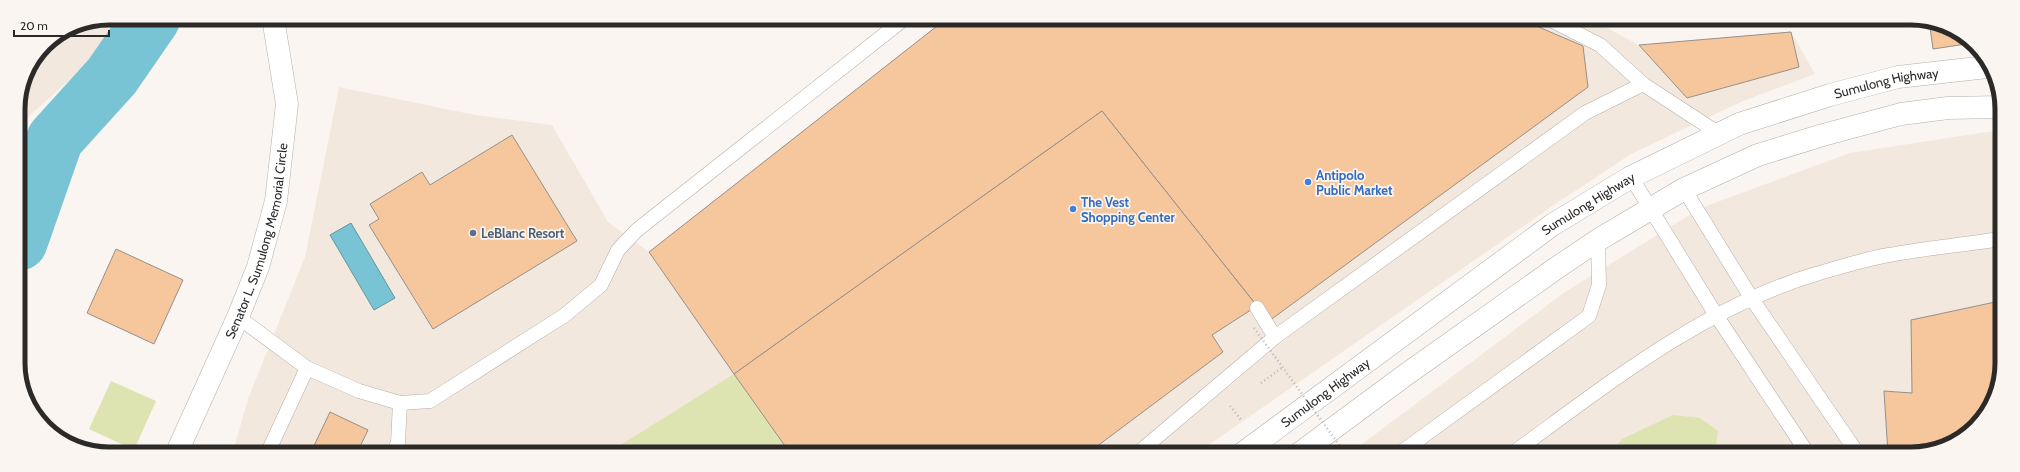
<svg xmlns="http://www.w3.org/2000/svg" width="2020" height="472" font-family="Cabin,sans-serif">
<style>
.built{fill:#f3e8dd}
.green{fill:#dde4b2}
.water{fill:#79c4d4;stroke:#6296a0}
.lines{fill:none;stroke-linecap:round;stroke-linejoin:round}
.river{stroke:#79c4d4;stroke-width:57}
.building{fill:#f6c69c;stroke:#95908c}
.service-casing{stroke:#b4afaa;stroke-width:15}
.primary-casing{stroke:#b4afaa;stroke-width:23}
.path{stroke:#bab6b2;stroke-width:2.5;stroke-dasharray:1 3;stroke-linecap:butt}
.service{stroke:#fff;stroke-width:14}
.primary{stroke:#fff;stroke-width:22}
.path-bridge{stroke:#bab6b2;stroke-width:2.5;stroke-dasharray:1 3;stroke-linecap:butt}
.shop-dot{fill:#3f7fe0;stroke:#faf5f0;stroke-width:1.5}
.service-dot{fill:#5c6f8a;stroke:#faf5f0;stroke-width:1.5}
.labels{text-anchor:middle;stroke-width:3.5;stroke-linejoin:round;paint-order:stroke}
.street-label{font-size:13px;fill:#2c2a28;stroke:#faf5f0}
.shop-label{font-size:13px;font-weight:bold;fill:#366cbe;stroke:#faf5f0;text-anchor:start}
.service-label{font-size:13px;font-weight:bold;fill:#4e5e75;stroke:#faf5f0;text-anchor:start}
.rim{fill:none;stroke:#2c2a28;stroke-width:5}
</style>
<rect width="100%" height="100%" fill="#faf5f0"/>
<g class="built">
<polygon points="109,18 115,18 124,31 27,118 18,133 18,104 25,74 45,45 75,25"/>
<polygon points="946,19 1590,19 1639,45 1791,32 1815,74 1743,101 1631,154 1551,207 1197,453 790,453 620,446 624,453 233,452 248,399 305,257 339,87 475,115 552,125 608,222 649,252"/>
<polygon points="2000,130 2000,380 1971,431 1916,454 1350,453 1565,292 1701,208 1850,153"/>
</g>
<g class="green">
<polygon points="734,374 792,453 624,453 619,446"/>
<polygon points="111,381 156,401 134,450 89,429"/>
<polygon points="1673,415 1700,418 1718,431 1715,454 1615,454 1615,447 1622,439"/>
</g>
<polygon class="water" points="351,223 395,298 374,310 330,235"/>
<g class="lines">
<polyline class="river" points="19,242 55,139 112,76 152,18"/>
</g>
<g class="building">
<polygon points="946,19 1520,19 1583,46 1588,87 1269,321 1102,111 734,374 649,252"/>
<polygon points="1929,20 1973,43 1933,49"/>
<polygon points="1791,32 1799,67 1687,98 1639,45"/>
<polygon points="1102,111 1257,306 1212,335 1223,352 1088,453 790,453 734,374"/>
<polygon points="512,135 577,241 433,329 369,225 379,219 370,204 422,172 430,185"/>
<polygon points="116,249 183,280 154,344 87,313"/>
<polygon points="2000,301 2000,380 1971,431 1916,454 1888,454 1884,391 1912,393 1911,320"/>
<polygon points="330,412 368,430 357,453 311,452"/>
</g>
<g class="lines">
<defs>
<g id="service">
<polyline points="1549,19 1600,45 1643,84 1718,133"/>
<polyline points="1631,177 1716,315 1808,454"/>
<polyline points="1684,189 1752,299 1858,454"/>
<polyline points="1257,308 1275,337"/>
<polyline points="238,317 307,368 359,391 400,403 430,401 565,315 601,285 618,250 637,230 904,19"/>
<polyline points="268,452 307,368"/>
<polyline points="393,453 398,443 400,403"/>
<polyline points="1138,453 1275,337 1585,113 1643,84"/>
<polyline points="1400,453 1589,316 1599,285 1598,240"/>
<path d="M1513,453C1608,384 1702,308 1816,274C1840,267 1865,259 1889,255C1926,248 1963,245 2000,239"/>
</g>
<g id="primary">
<path id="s1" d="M177,452L238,317L258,267L276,201L287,104L273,18"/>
<path id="s2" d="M1243,453L1552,225L1631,177L1739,124L1830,95L1898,77L1987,67"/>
<polyline points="1300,453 1404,376 1555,269 1598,240 1684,189 1758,155 1823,135 1901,114 1948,108 2000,107"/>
</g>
</defs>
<use href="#service" class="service-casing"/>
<use href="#primary" class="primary-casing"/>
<g class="path">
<polyline points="1261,383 1283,367"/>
<polyline points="1230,406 1242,421"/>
</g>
<use href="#service" class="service"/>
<use href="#primary" class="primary"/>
<polyline class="path-bridge" points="1254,328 1345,453"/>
</g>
<g class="shop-dot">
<circle cx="1308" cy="182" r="4"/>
<circle cx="1073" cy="209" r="4"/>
</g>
<circle class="service-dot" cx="473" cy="233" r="4"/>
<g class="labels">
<g class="street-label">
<text dy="5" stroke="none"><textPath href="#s2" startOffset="750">Sumulong Highway</textPath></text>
<text dy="5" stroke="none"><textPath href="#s2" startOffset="426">Sumulong Highway</textPath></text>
<text dy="5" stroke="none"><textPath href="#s1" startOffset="227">Senator L. Sumulong Memorial Circle</textPath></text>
<text dy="5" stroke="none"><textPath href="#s2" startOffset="102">Sumulong Highway</textPath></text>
</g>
<g class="shop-label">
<text x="1316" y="180">Antipolo<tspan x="1316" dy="15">Public Market</tspan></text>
<text x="1081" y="207">The Vest<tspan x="1081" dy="15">Shopping Center</tspan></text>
</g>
<g class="service-label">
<text x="481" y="238">LeBlanc Resort</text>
</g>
</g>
<path d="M0 0H2020V472H0ZM109 25H1911A84 84 0 0 1 1995 109V363A84 84 0 0 1 1911 447H109A84 84 0 0 1 25 363V109A84 84 0 0 1 109 25Z" fill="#faf5f0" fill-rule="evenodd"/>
<path class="rim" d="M109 25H1911A84 84 0 0 1 1995 109V363A84 84 0 0 1 1911 447H109A84 84 0 0 1 25 363V109A84 84 0 0 1 109 25Z"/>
<path d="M14 30v6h95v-6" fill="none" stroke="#2c2a28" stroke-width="2"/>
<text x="20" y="30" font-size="12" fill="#2c2a28" stroke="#faf5f0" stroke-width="3" paint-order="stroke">20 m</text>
</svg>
